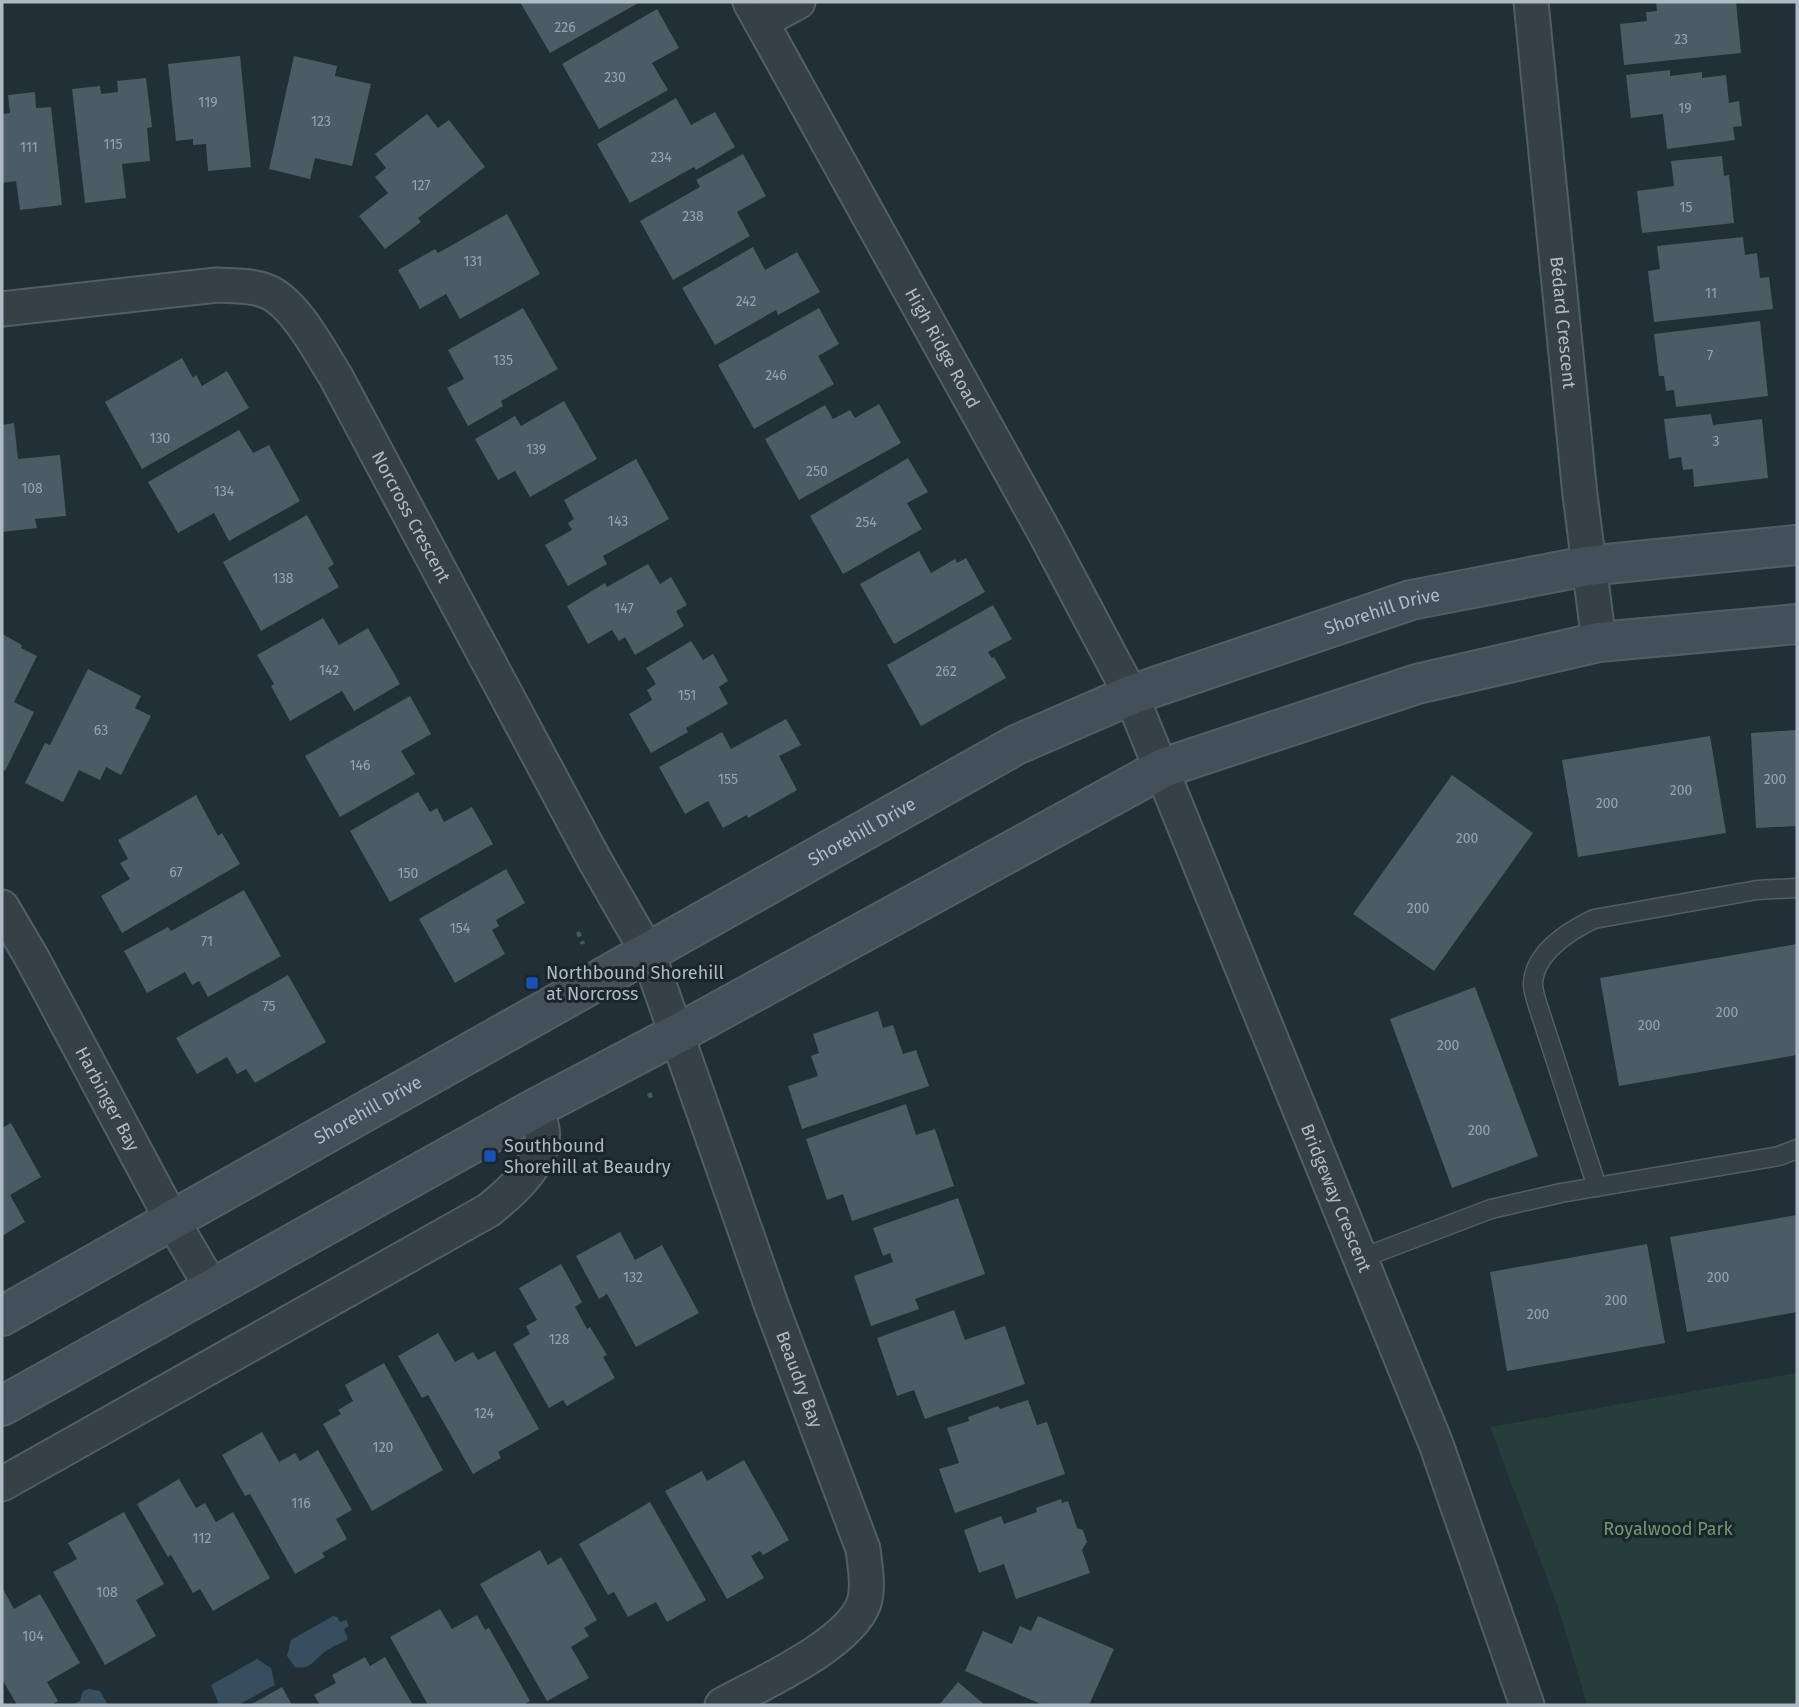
<svg xmlns="http://www.w3.org/2000/svg" width="1799" height="1707" font-family="'Fira Sans',sans-serif">
<style>
.green{fill:#273d39}
.water{fill:#364e5d}
.building{fill:#4c5c65}
.lines{fill:none;stroke-linecap:round;stroke-linejoin:round}
.lane-casing{stroke:#525e65;stroke-width:21}
.street-casing{stroke:#525e65;stroke-width:37}
.secondary-casing{stroke:#525e65;stroke-width:42}
.path{stroke:#455957;stroke-width:4.5;stroke-dasharray:5 5;stroke-linecap:butt}
.lane{stroke:#354047;stroke-width:18}
.street{stroke:#354047;stroke-width:33}
.secondary{stroke:#43505a;stroke-width:38}
.transit-dot{fill:#1a4fb4;stroke:#1a252c;stroke-width:2.5}
.labels{text-anchor:middle;stroke-width:6;stroke-linejoin:round;paint-order:stroke}
.number-label{font-size:14px;fill:#96a3ac}
.street-label{font-size:18px;fill:#afbbc4;stroke:#1a252c}
.poi-label{font-size:18px;fill:#afbbc4;stroke:#1a252c;text-anchor:start}
.park-label{font-size:18px;fill:#709870;stroke:#1a252c}
</style>
<rect width="100%" height="100%" fill="#212f36"/>
<polygon class="green" points="1797,1373 1797,1705 1587,1705 1559,1610 1490,1427"/>
<g class="water">
<path d="M333,1616L337,1617L340,1622L346,1620L349,1626L344,1629L348,1639C340,1644 328,1648 321,1655C312,1663 310,1669 295,1667L287,1656L291,1640Z"/>
<polygon points="257,1659 271,1668 275,1685 238,1705 219,1705 211,1685"/>
<polygon points="89,1689 100,1691 108,1705 72,1705 80,1701 83,1691"/>
</g>
<g class="building">
<polygon points="520,2 640,2 550,53"/>
<polygon points="1656,2 1736,2 1741,53 1624,65 1620,24 1647,21 1646,12 1657,11"/>
<polygon points="657,9 679,48 652,63 668,90 599,129 562,64"/>
<polygon points="240,56 251,167 208,171 206,144 193,145 193,139 176,141 168,64"/>
<polygon points="294,56 337,66 335,76 371,84 352,166 315,158 310,179 269,169"/>
<polygon points="1670,70 1670,76 1702,72 1702,78 1726,75 1729,103 1739,101 1742,126 1733,127 1735,140 1667,149 1663,114 1631,118 1626,75"/>
<polygon points="146,78 152,127 147,128 150,161 122,164 126,198 85,203 72,89 100,86 101,94 118,92 117,81"/>
<polygon points="35,92 36,108 51,107 62,205 20,210 16,181 2,183 2,114 10,113 8,95"/>
<polygon points="676,98 691,125 715,112 735,147 696,170 694,167 630,203 597,144"/>
<polygon points="427,114 438,128 449,120 485,167 418,218 421,222 385,249 359,216 388,193 375,177 386,168 375,154"/>
<polygon points="743,154 766,196 737,212 750,236 673,280 640,221 700,187 696,180"/>
<polygon points="1722,156 1724,176 1729,175 1734,223 1642,233 1637,191 1674,186 1671,161"/>
<polygon points="507,214 540,274 460,319 446,294 420,309 398,270 435,249 438,253"/>
<polygon points="1743,237 1745,255 1757,253 1760,278 1769,277 1773,309 1654,322 1648,271 1660,269 1657,246"/>
<polygon points="753,247 765,270 797,252 820,292 778,315 776,310 715,345 682,288"/>
<polygon points="523,308 558,369 501,401 503,406 468,426 447,388 464,379 448,350"/>
<polygon points="819,308 839,344 818,356 834,384 754,429 718,365"/>
<polygon points="1760,321 1768,396 1676,407 1674,390 1666,391 1664,376 1659,376 1654,334"/>
<polygon points="182,358 193,378 196,375 202,386 227,371 249,408 142,469 105,402"/>
<polygon points="564,401 597,459 530,497 515,471 498,480 475,439 515,416 521,426"/>
<polygon points="879,404 901,443 799,500 765,439 825,405 833,419 850,410 855,418"/>
<polygon points="1711,414 1713,425 1762,419 1768,478 1694,487 1693,469 1683,470 1681,457 1669,459 1664,419"/>
<polygon points="14,423 18,459 60,455 66,516 35,519 37,528 2,532 2,425"/>
<polygon points="239,430 253,453 269,445 300,501 229,541 214,513 178,533 148,482"/>
<polygon points="908,458 928,492 907,503 922,529 843,574 810,516"/>
<polygon points="636,459 669,519 603,556 607,564 568,586 545,545 572,530 568,523 574,519 564,500"/>
<polygon points="307,515 334,564 328,568 339,587 261,631 223,562"/>
<polygon points="919,551 931,573 955,559 957,563 966,558 985,592 894,644 860,584"/>
<polygon points="648,564 660,584 671,577 687,605 676,611 684,626 635,655 625,637 619,641 612,630 588,644 567,606 605,583 607,587"/>
<polygon points="993,605 1012,639 988,652 992,658 994,657 1006,678 921,726 887,665"/>
<polygon points="323,618 339,645 368,628 400,684 354,711 342,691 290,721 271,686 274,684 257,655"/>
<polygon points="2,634 22,645 21,648 37,656 14,702 34,712 5,771 2,769"/>
<polygon points="691,641 703,660 713,654 728,681 719,687 728,704 686,728 688,732 651,753 629,714 652,700 647,690 656,684 646,668"/>
<polygon points="88,669 141,696 135,708 151,716 121,775 106,767 100,780 79,770 63,802 25,783 45,743 50,745"/>
<polygon points="410,696 431,734 401,751 415,774 340,817 305,756"/>
<polygon points="786,719 801,745 779,756 797,790 748,818 747,815 723,828 708,801 685,814 659,767 722,732 731,749"/>
<polygon points="1797,730 1797,826 1756,828 1751,733"/>
<polygon points="1710,736 1726,833 1578,857 1562,760"/>
<polygon points="1452,775 1533,833 1434,971 1353,914"/>
<polygon points="418,792 430,812 437,808 444,822 472,807 493,844 390,902 350,831"/>
<polygon points="196,795 218,836 222,833 240,864 122,933 101,896 130,879 120,863 128,859 118,840"/>
<polygon points="506,869 525,903 496,920 499,926 492,930 505,954 455,983 419,919"/>
<polygon points="244,890 281,956 208,997 199,981 192,985 185,972 147,993 124,951 168,927 171,931"/>
<polygon points="1797,944 1797,1055 1619,1086 1600,978"/>
<polygon points="288,975 326,1042 255,1083 246,1069 237,1074 227,1057 197,1074 176,1038"/>
<polygon points="1475,987 1538,1156 1452,1188 1390,1019"/>
<polygon points="878,1011 883,1028 893,1025 903,1054 916,1050 929,1086 802,1129 788,1086 818,1076 811,1056 819,1053 813,1034"/>
<polygon points="906,1104 916,1135 935,1129 954,1186 852,1221 843,1194 827,1200 806,1139"/>
<polygon points="11,1123 41,1177 10,1195 25,1222 2,1236 2,1128"/>
<polygon points="958,1198 985,1274 915,1299 919,1309 871,1326 854,1276 893,1262 890,1253 883,1256 873,1228"/>
<polygon points="1797,1215 1797,1312 1687,1332 1670,1237"/>
<polygon points="620,1232 635,1260 662,1245 699,1313 636,1347 607,1294 599,1299 576,1256"/>
<polygon points="1647,1244 1665,1343 1507,1371 1490,1272"/>
<polygon points="561,1264 582,1302 575,1307 587,1329 590,1327 607,1355 603,1357 615,1378 567,1406 563,1400 549,1408 513,1344 530,1334 526,1326 537,1320 519,1288"/>
<polygon points="954,1310 965,1340 1005,1326 1025,1384 925,1419 914,1390 897,1396 877,1338"/>
<polygon points="438,1333 455,1362 473,1352 478,1360 495,1351 539,1429 498,1452 501,1458 473,1474 428,1395 422,1398 398,1356"/>
<polygon points="384,1363 443,1470 372,1511 323,1424 341,1414 338,1410 353,1401 345,1385"/>
<polygon points="1028,1400 1037,1425 1047,1422 1065,1474 955,1513 939,1469 959,1463 947,1428 969,1421 968,1417 998,1406 1000,1409"/>
<polygon points="262,1432 279,1462 295,1453 300,1461 318,1450 352,1510 336,1519 347,1539 322,1553 325,1557 295,1574 250,1494 245,1496 222,1455"/>
<polygon points="744,1460 789,1540 763,1555 760,1551 751,1556 764,1578 727,1599 665,1491 702,1471 707,1481"/>
<polygon points="179,1479 196,1508 205,1503 216,1522 233,1512 270,1578 213,1611 200,1589 193,1593 171,1555 168,1557 137,1504"/>
<polygon points="1061,1499 1062,1503 1068,1501 1077,1528 1083,1530 1087,1542 1082,1550 1090,1573 1016,1599 1004,1564 979,1573 964,1530 1001,1516 1004,1524 1037,1512 1036,1508"/>
<polygon points="650,1502 706,1600 667,1622 656,1602 628,1617 614,1592 608,1595 579,1544"/>
<polygon points="124,1512 164,1584 136,1600 156,1636 105,1665 53,1572 77,1559 68,1543"/>
<polygon points="540,1550 548,1565 561,1557 597,1620 584,1628 589,1636 571,1647 589,1678 547,1701 480,1584"/>
<polygon points="2,1587 14,1609 40,1594 80,1663 47,1682 58,1701 51,1705 17,1705 2,1679"/>
<polygon points="440,1609 452,1629 477,1615 485,1630 489,1628 530,1701 523,1705 428,1705 390,1637"/>
<polygon points="1038,1616 1114,1649 1089,1705 1043,1705 965,1671 983,1631 1012,1644 1020,1626 1031,1631"/>
<polygon points="365,1657 370,1666 385,1657 413,1705 320,1705 314,1695 336,1683 332,1675"/>
<polygon points="958,1682 985,1705 939,1705"/>
<polygon points="282,1687 292,1705 250,1705"/>
</g>
<g class="lines">
<defs>
<g id="lane">
<path d="M1597,1187L1538,1006C1536,999 1533,991 1533,984C1534,953 1569,931 1594,919L1757,890L1797,888"/>
<polyline points="1362,1258 1491,1209 1561,1193 1779,1156 1797,1149"/>
</g>
<g id="street">
<path id="s1" d="M750,2L1046,535L1131,695L1436,1444L1527,1705"/>
<path id="s2" d="M1531,2L1580,495L1599,642"/>
<polyline points="761,22 798,2"/>
<path id="s3" d="M2,309L217,285C233,286 251,285 266,291C295,302 320,352 336,377L594,859L648,953L772,1307L863,1549C865,1567 869,1586 864,1603C849,1645 760,1684 722,1705"/>
<path id="s4" d="M2,907L32,958L172,1220L213,1290"/>
<path d="M2,1484L489,1210C510,1193 548,1161 542,1129C541,1122 538,1115 536,1108"/>
</g>
<g id="secondary">
<path id="s5" d="M2,1316L1016,745L1131,695L1411,600L1587,566L1797,545"/>
<polyline points="2,1406 536,1108 677,1034 1163,768 1417,684 1599,642 1797,624"/>
</g>
</defs>
<use href="#lane" class="lane-casing"/>
<use href="#street" class="street-casing"/>
<use href="#secondary" class="secondary-casing"/>
<g class="path">
<polyline points="578,932 583,944"/>
<polyline points="649,1093 653,1102"/>
</g>
<use href="#lane" class="lane"/>
<use href="#street" class="street"/>
<use href="#secondary" class="secondary"/>
</g>
<g class="transit-dot">
<rect x="525" y="976" width="14" height="14" rx="3.5"/>
<rect x="483" y="1149" width="14" height="14" rx="3.5"/>
</g>
<g class="labels">
<g class="number-label">
<text x="565" y="32">226</text>
<text x="1681" y="44">23</text>
<text x="615" y="82">230</text>
<text x="208" y="107">119</text>
<text x="1685" y="113">19</text>
<text x="321" y="126">123</text>
<text x="113" y="149">115</text>
<text x="29" y="152">111</text>
<text x="661" y="162">234</text>
<text x="421" y="190">127</text>
<text x="1686" y="212">15</text>
<text x="693" y="221">238</text>
<text x="473" y="266">131</text>
<text x="1711" y="298">11</text>
<text x="746" y="306">242</text>
<text x="1710" y="360">7</text>
<text x="503" y="365">135</text>
<text x="776" y="380">246</text>
<text x="160" y="443">130</text>
<text x="1716" y="446">3</text>
<text x="536" y="454">139</text>
<text x="817" y="476">250</text>
<text x="32" y="493">108</text>
<text x="224" y="496">134</text>
<text x="618" y="526">143</text>
<text x="866" y="527">254</text>
<text x="283" y="583">138</text>
<text x="624" y="613">147</text>
<text x="329" y="675">142</text>
<text x="946" y="676">262</text>
<text x="687" y="700">151</text>
<text x="101" y="735">63</text>
<text x="360" y="770">146</text>
<text x="728" y="784">155</text>
<text x="1775" y="784">200</text>
<text x="1681" y="795">200</text>
<text x="1607" y="808">200</text>
<text x="1467" y="843">200</text>
<text x="176" y="877">67</text>
<text x="408" y="878">150</text>
<text x="1418" y="913">200</text>
<text x="460" y="933">154</text>
<text x="207" y="946">71</text>
<text x="269" y="1011">75</text>
<text x="1727" y="1017">200</text>
<text x="1649" y="1030">200</text>
<text x="1448" y="1050">200</text>
<text x="1479" y="1135">200</text>
<text x="633" y="1282">132</text>
<text x="1718" y="1282">200</text>
<text x="1616" y="1305">200</text>
<text x="1538" y="1319">200</text>
<text x="559" y="1344">128</text>
<text x="484" y="1418">124</text>
<text x="383" y="1452">120</text>
<text x="301" y="1508">116</text>
<text x="202" y="1543">112</text>
<text x="107" y="1597">108</text>
<text x="33" y="1641">104</text>
</g>
<g class="street-label">
<text dy="6" stroke="none"><textPath href="#s2" startOffset="322">Bédard Crescent</textPath></text>
<text dy="6" stroke="none"><textPath href="#s1" startOffset="396">High Ridge Road</textPath></text>
<text dy="6" stroke="none"><textPath href="#s3" startOffset="537">Norcross Crescent</textPath></text>
<text dy="6" stroke="none"><textPath href="#s5" startOffset="1554">Shorehill Drive</textPath></text>
<text dy="6" stroke="none"><textPath href="#s5" startOffset="987">Shorehill Drive</textPath></text>
<text dy="6" stroke="none"><textPath href="#s4" startOffset="219">Harbinger Bay</textPath></text>
<text dy="6" stroke="none"><textPath href="#s5" startOffset="420">Shorehill Drive</textPath></text>
<text dy="6" stroke="none"><textPath href="#s1" startOffset="1334">Bridgeway Crescent</textPath></text>
<text dy="6" stroke="none"><textPath href="#s3" startOffset="1486">Beaudry Bay</textPath></text>
</g>
<g class="poi-label">
<text x="546" y="979">Northbound Shorehill<tspan x="546" dy="21">at Norcross</tspan></text>
<text x="504" y="1152">Southbound<tspan x="504" dy="21">Shorehill at Beaudry</tspan></text>
</g>
<g class="park-label">
<text x="1668" y="1535">Royalwood Park</text>
</g>
</g>
<rect width="1799" height="1707" fill="none" stroke="#afbbc4" stroke-width="7"/>
</svg>
